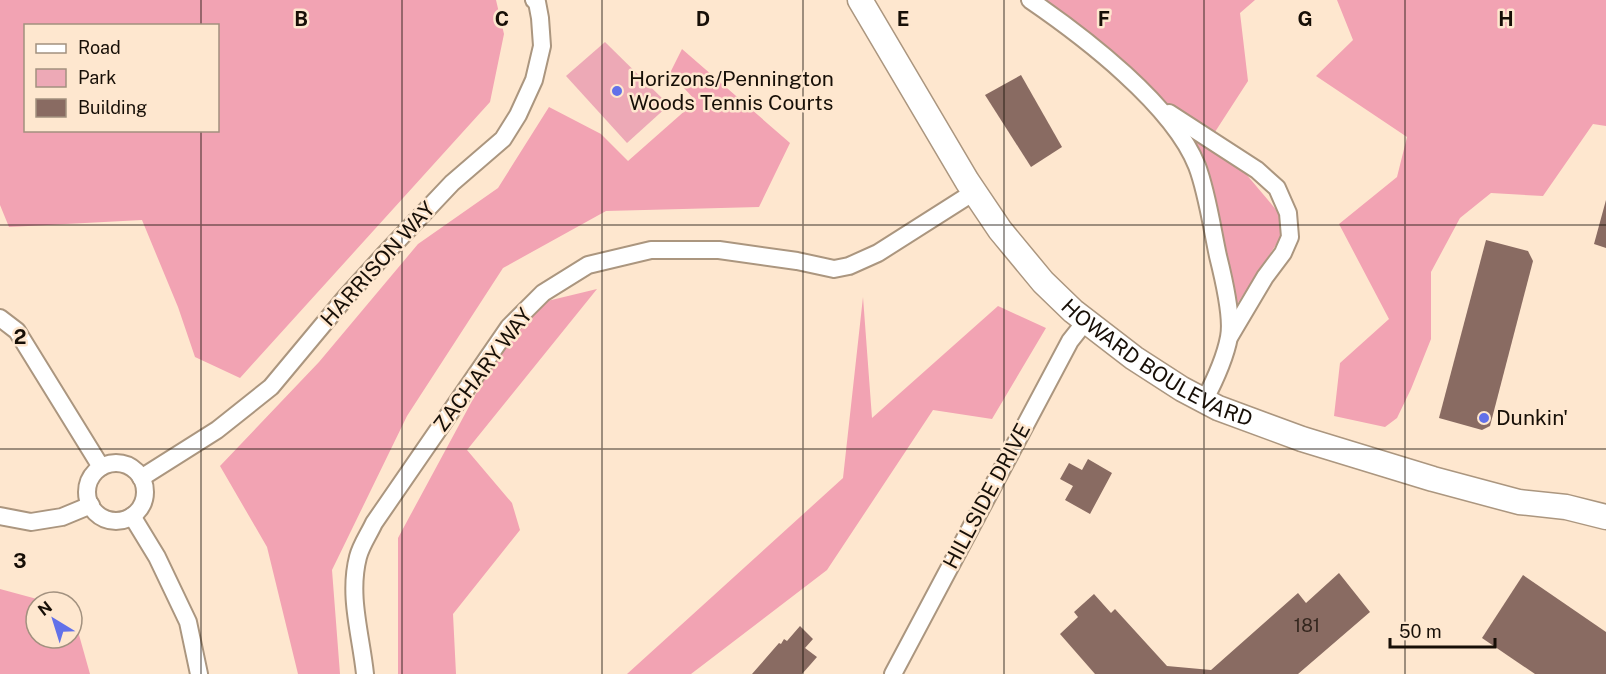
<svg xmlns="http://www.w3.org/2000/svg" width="1606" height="674" font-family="'Public Sans',sans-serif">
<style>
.green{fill:#eda9b6}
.forest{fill:#f2a3b3;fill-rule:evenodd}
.building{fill:#896b62}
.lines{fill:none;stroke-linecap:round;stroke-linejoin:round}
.minor-casing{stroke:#ab967f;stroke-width:20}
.secondary-casing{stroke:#ab967f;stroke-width:27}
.minor{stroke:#fff;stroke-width:16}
.secondary{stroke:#fff;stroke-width:24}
.grid{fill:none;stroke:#170f07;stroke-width:1.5;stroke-opacity:0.55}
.poi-dot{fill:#6271e9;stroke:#fee7cf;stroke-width:2}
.labels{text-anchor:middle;stroke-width:5;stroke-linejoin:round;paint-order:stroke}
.number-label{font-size:18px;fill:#34261e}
.poi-label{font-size:21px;fill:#170f07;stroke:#fee7cf;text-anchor:start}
.street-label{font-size:21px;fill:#170f07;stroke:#fee7cf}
.grid-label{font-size:20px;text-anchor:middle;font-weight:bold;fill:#170f07;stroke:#fee7cf;stroke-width:5;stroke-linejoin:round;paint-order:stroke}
</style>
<rect width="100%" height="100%" fill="#fee7cf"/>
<polygon class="green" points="605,42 669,105 627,143 566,76"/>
<g class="forest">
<path d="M0,0H496L504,34L490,102L240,378L195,357L178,307L142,220L9,227L0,205ZM26,26H218V130H26Z"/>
<polygon points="1031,0 1255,0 1240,13 1248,81 1213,135 1289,225 1224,324 1200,175 1164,113"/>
<polygon points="1337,0 1606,0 1606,126 1593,124 1543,196 1491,193 1460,218 1431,272 1431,339 1411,389 1397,418 1385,427 1334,416 1340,363 1389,319 1339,224 1397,177 1407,137 1316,76 1353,40"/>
<polygon points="682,49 790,143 759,207 606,211 503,268 407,416 332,570 340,674 298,674 267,547 220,466 319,362 418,244 498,188 549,107 601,134 628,161 696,101 670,73"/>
<polygon points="597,289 467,450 512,503 520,530 453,614 456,674 398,674 398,538 492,364 539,303"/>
<polygon points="863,297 872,418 998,306 1046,328 992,419 933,410 827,570 691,674 627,674 843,478"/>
<polygon points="0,589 48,602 36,602 36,638 72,638 72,610 90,674 0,674"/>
</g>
<g class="building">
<polygon points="1021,75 1062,147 1031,167 985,95"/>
<polygon points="1606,200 1606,248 1594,244"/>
<polygon points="1486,240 1528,251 1533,261 1490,426 1482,430 1439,418"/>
<polygon points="1088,459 1112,473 1090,514 1065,500 1073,486 1060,479 1069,463 1082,470"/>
<polygon points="1339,573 1370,612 1298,674 1095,674 1060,634 1078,617 1074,612 1094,594 1111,613 1115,609 1167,666 1211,670 1298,593 1306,603"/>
<polygon points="1523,575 1606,632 1606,674 1535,674 1482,638"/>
<polygon points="800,626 813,639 805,648 817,657 810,665 802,674 752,674 779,643 781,644 784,639 787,641"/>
</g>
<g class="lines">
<defs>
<g id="minor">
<path d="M1030,0C1084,37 1173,105 1197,166C1207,192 1212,228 1218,256C1223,276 1233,317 1229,337C1225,359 1214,382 1204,401"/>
<polyline points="1169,113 1257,170 1277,188 1288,213 1290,237 1283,253 1265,277 1230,336"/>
<polyline points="0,318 17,331 101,467"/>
<circle cx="116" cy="492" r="29"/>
<polyline points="141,478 217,430 271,387 346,297 384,255 452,183 503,139 518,115 534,80 542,46 540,18 537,2 534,0"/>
<polyline points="0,516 31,522 62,517 91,505"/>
<polyline points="132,516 157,557 188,622 199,674"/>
<path d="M365,674C361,635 348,596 358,557C361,545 369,534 374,523L509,327L543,293L588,265L651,250H719L797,261L834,269L849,266L878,253L974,192"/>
<polyline points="893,674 1070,341 1085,322"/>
</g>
<g id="secondary">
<path id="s1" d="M860,0L967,181L1000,230L1043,282L1073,311L1134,358L1182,389L1218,408L1302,439L1433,479L1519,502L1566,507L1606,517"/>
</g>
</defs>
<use href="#minor" class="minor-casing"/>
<use href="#secondary" class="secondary-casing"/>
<use href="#minor" class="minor"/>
<use href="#secondary" class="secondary"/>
</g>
<path class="grid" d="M201,0V26M402,0V674M602,0V674M803,0V674M1004,0V674M1204,0V674M1405,0V674M201,130V674M0,225H1606M0,449H1606"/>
<g class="poi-dot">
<circle cx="617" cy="91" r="6"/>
<circle cx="1484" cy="418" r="6"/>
</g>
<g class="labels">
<g class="number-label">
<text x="1307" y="632">181</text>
</g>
<g class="poi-label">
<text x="629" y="86">Horizons/Pennington<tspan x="629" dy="24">Woods Tennis Courts</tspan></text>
<text x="1496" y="425">Dunkin'</text>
</g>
<g class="street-label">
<text transform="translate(378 264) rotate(-48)" y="7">HARRISON WAY</text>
<text dy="7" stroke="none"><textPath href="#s1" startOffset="478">HOWARD BOULEVARD</textPath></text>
<text transform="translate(483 370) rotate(-53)" y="7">ZACHARY WAY</text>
<text transform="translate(987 496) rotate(-62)" y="7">HILLSIDE DRIVE</text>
</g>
</g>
<g class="grid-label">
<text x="301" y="26">B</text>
<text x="502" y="26">C</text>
<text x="703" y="26">D</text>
<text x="903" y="26">E</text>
<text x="1104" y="26">F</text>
<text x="1305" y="26">G</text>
<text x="1506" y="26">H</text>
<text x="20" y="344">2</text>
<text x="20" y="568">3</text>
</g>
<rect x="24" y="24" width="195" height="108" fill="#fee7cf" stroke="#a2917f" stroke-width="1.5"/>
<rect x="36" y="44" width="30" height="9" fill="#ffffff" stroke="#a2917f" stroke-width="1.5"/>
<text x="78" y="54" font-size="18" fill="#170f07">Road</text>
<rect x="36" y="69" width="30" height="18" fill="#eda9b6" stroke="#a2917f" stroke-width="1.5"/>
<text x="78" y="84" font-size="18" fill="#170f07">Park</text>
<rect x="36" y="99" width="30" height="18" fill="#896b62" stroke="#a2917f" stroke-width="1.5"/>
<text x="78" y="114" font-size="18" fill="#170f07">Building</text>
<g transform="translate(54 620) rotate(322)"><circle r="28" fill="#fee7cf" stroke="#a2917f" stroke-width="1.5"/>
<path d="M0-4.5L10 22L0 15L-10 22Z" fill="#6271e9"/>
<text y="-9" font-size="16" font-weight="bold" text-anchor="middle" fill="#170f07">N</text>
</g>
<path d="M1390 638v9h105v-9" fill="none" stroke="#170f07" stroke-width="3"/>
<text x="1399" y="638" font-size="18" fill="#170f07" stroke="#fee7cf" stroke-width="4.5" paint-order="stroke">50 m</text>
</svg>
